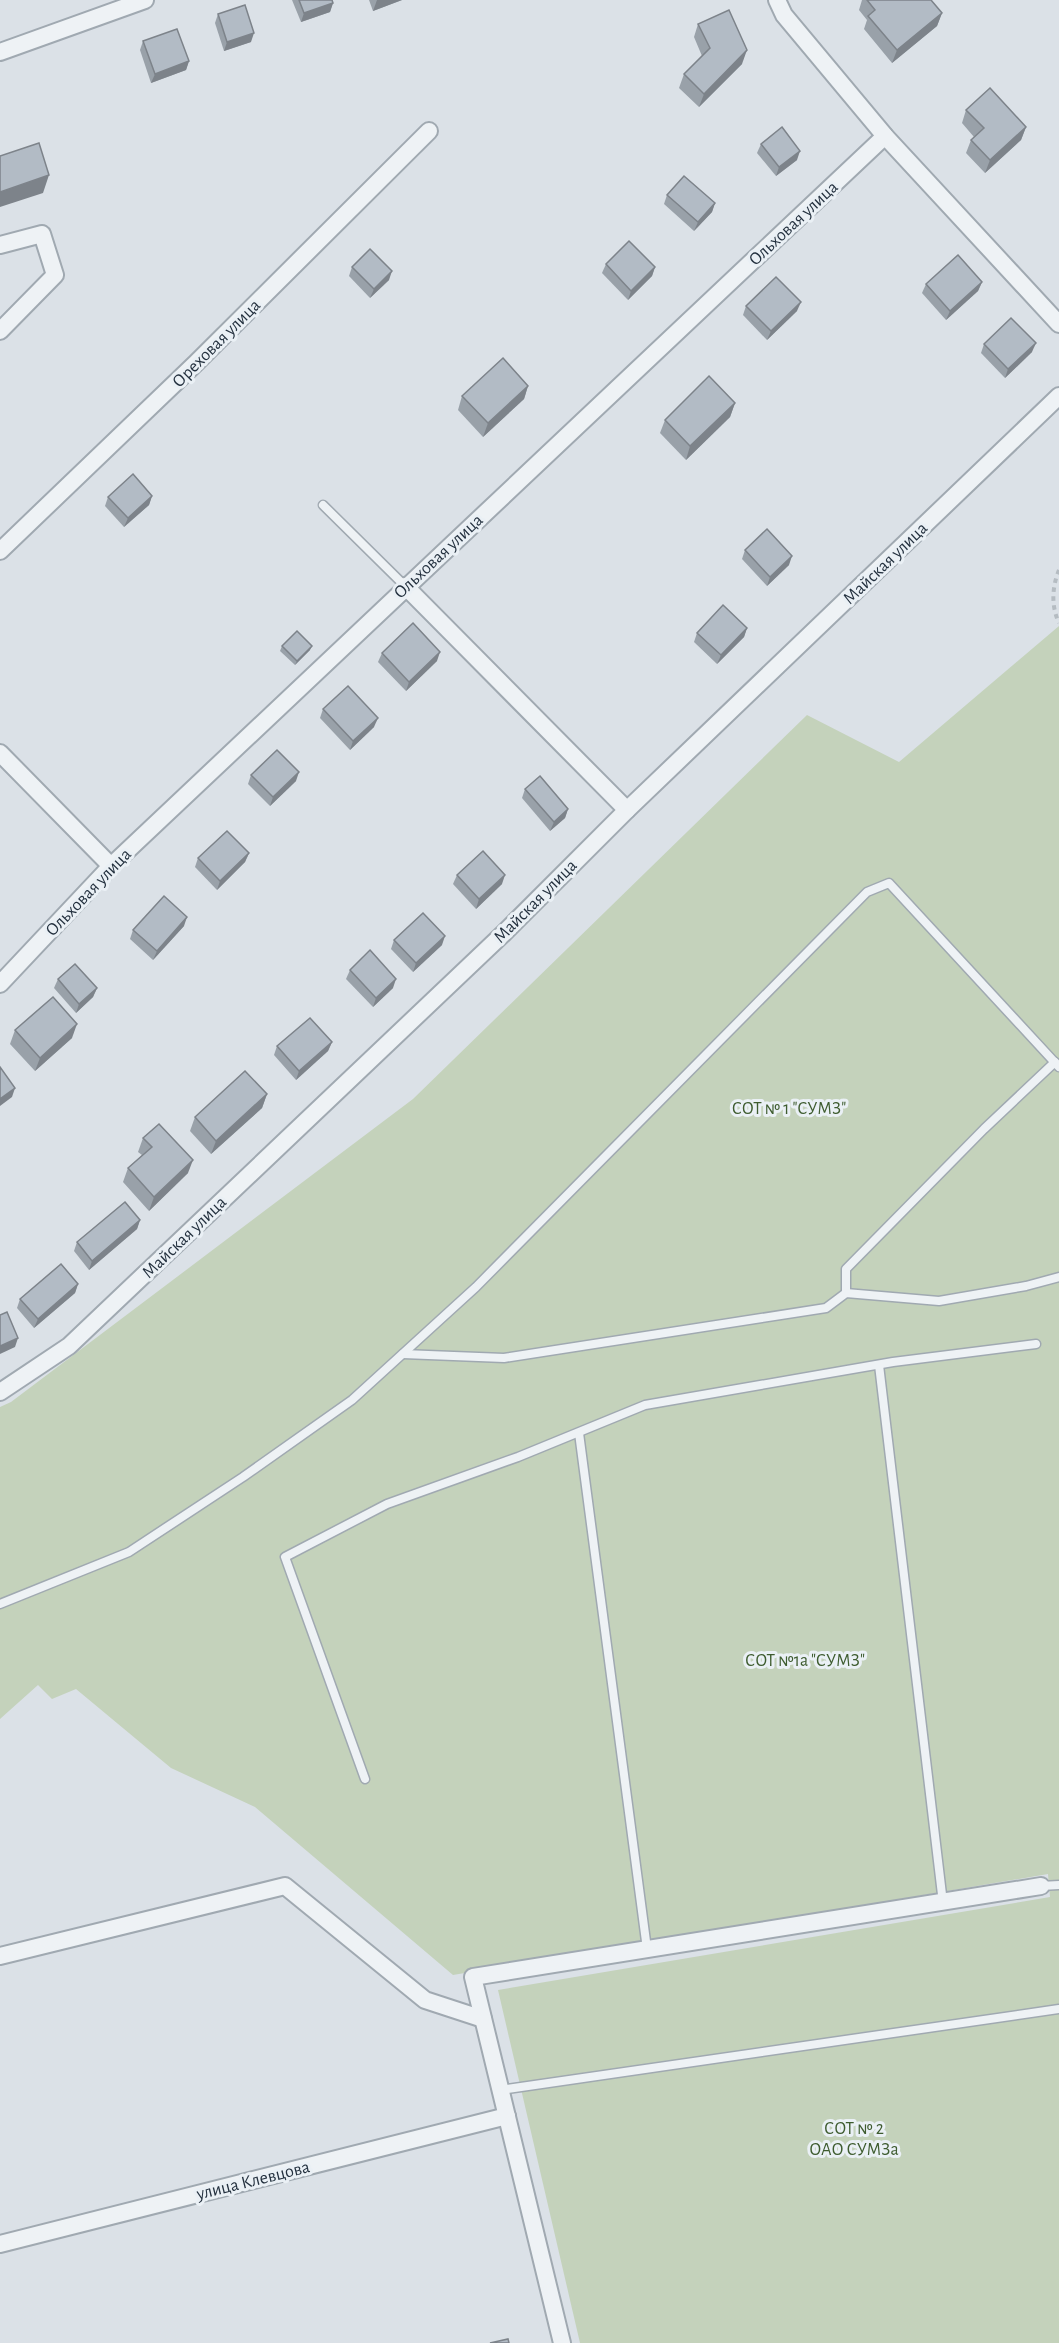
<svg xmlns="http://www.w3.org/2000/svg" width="1059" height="2343" font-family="'Alegreya Sans',sans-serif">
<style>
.green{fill:#c4d2bb}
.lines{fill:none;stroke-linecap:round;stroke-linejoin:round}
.service-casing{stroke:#a0a9b1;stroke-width:11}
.minor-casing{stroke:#a0a9b1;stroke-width:20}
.path{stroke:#b5bcc2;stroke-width:4;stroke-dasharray:4.5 4.5;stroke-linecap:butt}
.service{stroke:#eef2f5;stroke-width:8}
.minor{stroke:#eef2f5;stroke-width:16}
.wall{fill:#99a1a9}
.shaded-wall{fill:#7d838a}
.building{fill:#b2bbc5;stroke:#7d838a;stroke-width:1.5}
.labels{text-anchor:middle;stroke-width:6;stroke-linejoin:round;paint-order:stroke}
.street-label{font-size:18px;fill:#24313f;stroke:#eaf0f5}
.park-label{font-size:18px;fill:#3e5c2f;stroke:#eaf0f5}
</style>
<rect width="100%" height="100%" fill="#dbe1e7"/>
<polygon class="green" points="1059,626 1059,2343 580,2343 498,1990 1050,1897 1048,1874 453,1975 255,1807 171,1768 76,1689 52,1699 38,1685 0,1719 0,1407 11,1402 413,1099 807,715 899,762"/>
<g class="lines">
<defs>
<g id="service">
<polyline points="323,505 405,586"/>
<polyline points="846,1293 846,1269 984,1129 1055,1062"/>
<polyline points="403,1354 504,1358 826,1308 846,1293 939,1301 1026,1286 1059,1277"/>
<polyline points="879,1365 943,1903"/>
<polyline points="579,1433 647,1949"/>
<polyline points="0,1604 129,1552 243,1477 352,1400 476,1287 867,892 889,883 1059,1067"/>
<polyline points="365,1779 285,1557 387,1504 518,1457 645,1405 893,1362 1036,1344"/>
<polyline points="1041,1886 1059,1885"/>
<polyline points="500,2090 1059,2009"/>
</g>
<g id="minor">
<polyline points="777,0 784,15 885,136 1059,324"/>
<polyline points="0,52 145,0"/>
<polyline points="0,245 42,234 55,275 0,331"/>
<polyline points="0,551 196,363 429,131"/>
<polyline points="405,586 627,810"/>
<polyline points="0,753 111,866"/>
<polyline points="0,984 111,866 885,136"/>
<polyline points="0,1392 69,1346 504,933 627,810 1059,396"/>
<polyline points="0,1956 285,1886 425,2000 483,2019"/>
<polyline points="0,2244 507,2116"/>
<polyline points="562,2343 473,1977 1041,1886"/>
</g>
</defs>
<use href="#service" class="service-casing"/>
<use href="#minor" class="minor-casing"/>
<path class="path" d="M1059,570C1052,587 1051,606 1059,623"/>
<use href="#service" class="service"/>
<use href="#minor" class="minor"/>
</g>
<g class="wall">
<polygon points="292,0 332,0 333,3 330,12 301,22"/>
<polygon points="369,0 402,0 373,11"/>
<polygon points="862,0 931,0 942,13 937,26 892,63 864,29 867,20 859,10"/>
<polygon points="218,14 251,42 224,51 215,23"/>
<polygon points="698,24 742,64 699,107 679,88 684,74 702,56 694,37"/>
<polygon points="143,41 189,61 186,70 151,83 140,50"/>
<polygon points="966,110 1026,127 1021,140 985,173 966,153 971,140 974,137 962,123"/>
<polygon points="761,144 797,160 776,176 757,153"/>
<polygon points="667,195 715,203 712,212 694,231 664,204"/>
<polygon points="606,264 655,267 652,276 628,300 602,273"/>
<polygon points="352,267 389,280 370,298 349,276"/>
<polygon points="982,282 978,291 946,320 922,293 926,284"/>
<polygon points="746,306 797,311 767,340 743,315"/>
<polygon points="984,344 1032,352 1005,378 981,353"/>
<polygon points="528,386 524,399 483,437 458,410 462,396"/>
<polygon points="735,403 730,417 686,460 660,433 665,420"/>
<polygon points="152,496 149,505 124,527 105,506 108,497"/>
<polygon points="745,550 789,565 767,586 742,559"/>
<polygon points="747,628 744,637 717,664 694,642 697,633"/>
<polygon points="282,646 310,650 295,665 280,651"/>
<polygon points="382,653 437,661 406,691 378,662"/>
<polygon points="323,709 374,727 350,750 320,718"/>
<polygon points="251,775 296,781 270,806 248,784"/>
<polygon points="525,789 568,809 565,818 550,831 522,798"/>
<polygon points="249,853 245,862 217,890 195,867 198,858"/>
<polygon points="457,875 502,884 476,909 453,884"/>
<polygon points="184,926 153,960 130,939 133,930"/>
<polygon points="394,940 442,945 413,972 391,949"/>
<polygon points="350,970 393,988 373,1007 346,979"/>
<polygon points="58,979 97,988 93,997 76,1013 54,988"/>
<polygon points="15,1030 72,1038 35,1071 10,1044"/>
<polygon points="332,1042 328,1051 296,1080 274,1055 277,1046"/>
<polygon points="267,1094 262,1108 211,1154 190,1131 195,1117"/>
<polygon points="143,1138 188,1173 149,1211 123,1182 128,1168 142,1155 138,1152"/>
<polygon points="140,1220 137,1229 89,1270 74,1251 77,1242"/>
<polygon points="78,1284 75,1293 34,1328 17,1308 20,1299"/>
</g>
<g class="shaded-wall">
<polygon points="377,0 402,0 373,11"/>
<polygon points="333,3 330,12 301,22 304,13"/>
<polygon points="942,13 937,26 892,63 897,50"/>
<polygon points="254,33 251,42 224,51 227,42"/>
<polygon points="747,50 742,64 699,107 704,94"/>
<polygon points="189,61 186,70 151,83 155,74"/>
<polygon points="1026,127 1021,140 985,173 990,160"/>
<polygon points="800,151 797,160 776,176 779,167"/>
<polygon points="49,175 43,193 0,207 0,192"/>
<polygon points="715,203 712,212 694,231 698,222"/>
<polygon points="655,267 652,276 628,300 631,291"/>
<polygon points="392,271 389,280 370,298 374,289"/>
<polygon points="982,282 978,291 946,320 950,311"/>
<polygon points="801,302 797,311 767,340 771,331"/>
<polygon points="1036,343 1032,352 1005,378 1008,369"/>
<polygon points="528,386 524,399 483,437 488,423"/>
<polygon points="735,403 730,417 686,460 690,446"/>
<polygon points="152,496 149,505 124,527 128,518"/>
<polygon points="792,556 789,565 767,586 770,577"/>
<polygon points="747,628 744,637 717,664 721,655"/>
<polygon points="312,646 310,650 295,665 297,661"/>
<polygon points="440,652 437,661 406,691 409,682"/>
<polygon points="378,718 374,727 350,750 353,741"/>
<polygon points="299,772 296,781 270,806 273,797"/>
<polygon points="568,809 565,818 550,831 554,822"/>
<polygon points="249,853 245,862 217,890 220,881"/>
<polygon points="505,875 502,884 476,909 479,899"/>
<polygon points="187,917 184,926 153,960 157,951"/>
<polygon points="445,936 442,945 413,972 416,963"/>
<polygon points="396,979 393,988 373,1007 376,998"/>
<polygon points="97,988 93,997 76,1013 79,1004"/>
<polygon points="77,1024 72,1038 35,1071 40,1058"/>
<polygon points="332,1042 328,1051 296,1080 299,1071"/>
<polygon points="15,1088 12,1097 0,1106 0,1099"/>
<polygon points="267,1094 262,1108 211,1154 216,1141"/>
<polygon points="193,1160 188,1173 149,1211 154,1197"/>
<polygon points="140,1220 137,1229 89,1270 92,1261"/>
<polygon points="78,1284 75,1293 34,1328 38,1319"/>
<polygon points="18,1338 15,1347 0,1354 0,1346"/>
</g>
<g class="building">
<polygon points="299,0 332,0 333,3 304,13"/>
<polygon points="867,0 931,0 942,13 897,50 868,16 875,10"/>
<polygon points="245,5 254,33 227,42 218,14"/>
<polygon points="729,10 747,50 704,94 684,74 710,48 698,24"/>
<polygon points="177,29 189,61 155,74 143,41"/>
<polygon points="990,88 1026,127 990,160 971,140 984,128 966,110"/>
<polygon points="782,127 800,151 779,167 761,144"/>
<polygon points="39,143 49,175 0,192 0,156"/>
<polygon points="684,176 715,203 698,222 667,195"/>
<polygon points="629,241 655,267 631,291 606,264"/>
<polygon points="370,249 392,271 374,289 352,267"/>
<polygon points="958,255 982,282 950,311 926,284"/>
<polygon points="776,277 801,302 771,331 746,306"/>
<polygon points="1011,318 1036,343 1008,369 984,344"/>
<polygon points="503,358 528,386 488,423 462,396"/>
<polygon points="709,376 735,403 690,446 665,420"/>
<polygon points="133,474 152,496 128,518 108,497"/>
<polygon points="767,529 792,556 770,577 745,550"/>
<polygon points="723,605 747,628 721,655 697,633"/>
<polygon points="413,623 440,652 409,682 382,653"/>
<polygon points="297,631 312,646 297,661 282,646"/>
<polygon points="348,686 378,718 353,741 323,709"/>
<polygon points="277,750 299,772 273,797 251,775"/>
<polygon points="540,776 568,809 554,822 525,789"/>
<polygon points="227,831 249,853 220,881 198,858"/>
<polygon points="483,851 505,875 479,899 457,875"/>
<polygon points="164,896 187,917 157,951 133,930"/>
<polygon points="423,913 445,936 416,963 394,940"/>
<polygon points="370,950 396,979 376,998 350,970"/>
<polygon points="75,964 97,988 79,1004 58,979"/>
<polygon points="53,997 77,1024 40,1058 15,1030"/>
<polygon points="310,1018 332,1042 299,1071 277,1046"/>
<polygon points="0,1067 15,1088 0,1099"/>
<polygon points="245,1071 267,1094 216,1141 195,1117"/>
<polygon points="159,1124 193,1160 154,1197 128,1168 152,1147 143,1138"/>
<polygon points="125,1202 140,1220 92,1261 77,1242"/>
<polygon points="61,1264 78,1284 38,1319 20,1299"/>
<polygon points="7,1312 18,1338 0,1346 0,1315"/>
<polygon points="508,2339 509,2343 490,2343"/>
</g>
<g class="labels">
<g class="street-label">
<text transform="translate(793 223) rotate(-43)" y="6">Ольховая улица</text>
<text transform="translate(216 343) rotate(-45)" y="6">Ореховая улица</text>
<text transform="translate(438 556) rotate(-43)" y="6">Ольховая улица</text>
<text transform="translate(885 563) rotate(-44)" y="6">Майская улица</text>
<text transform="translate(88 892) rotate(-46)" y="6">Ольховая улица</text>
<text transform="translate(535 901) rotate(-45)" y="6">Майская улица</text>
<text transform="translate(184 1237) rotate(-44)" y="6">Майская улица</text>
<text transform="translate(253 2180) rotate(-14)" y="6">улица Клевцова</text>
</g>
<g class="park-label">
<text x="789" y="1114">СОТ № 1 "СУМЗ"</text>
<text x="805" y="1666">СОТ №1а "СУМЗ"</text>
<text x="854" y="2134">СОТ № 2<tspan x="854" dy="21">ОАО СУМЗа</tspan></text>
</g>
</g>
</svg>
